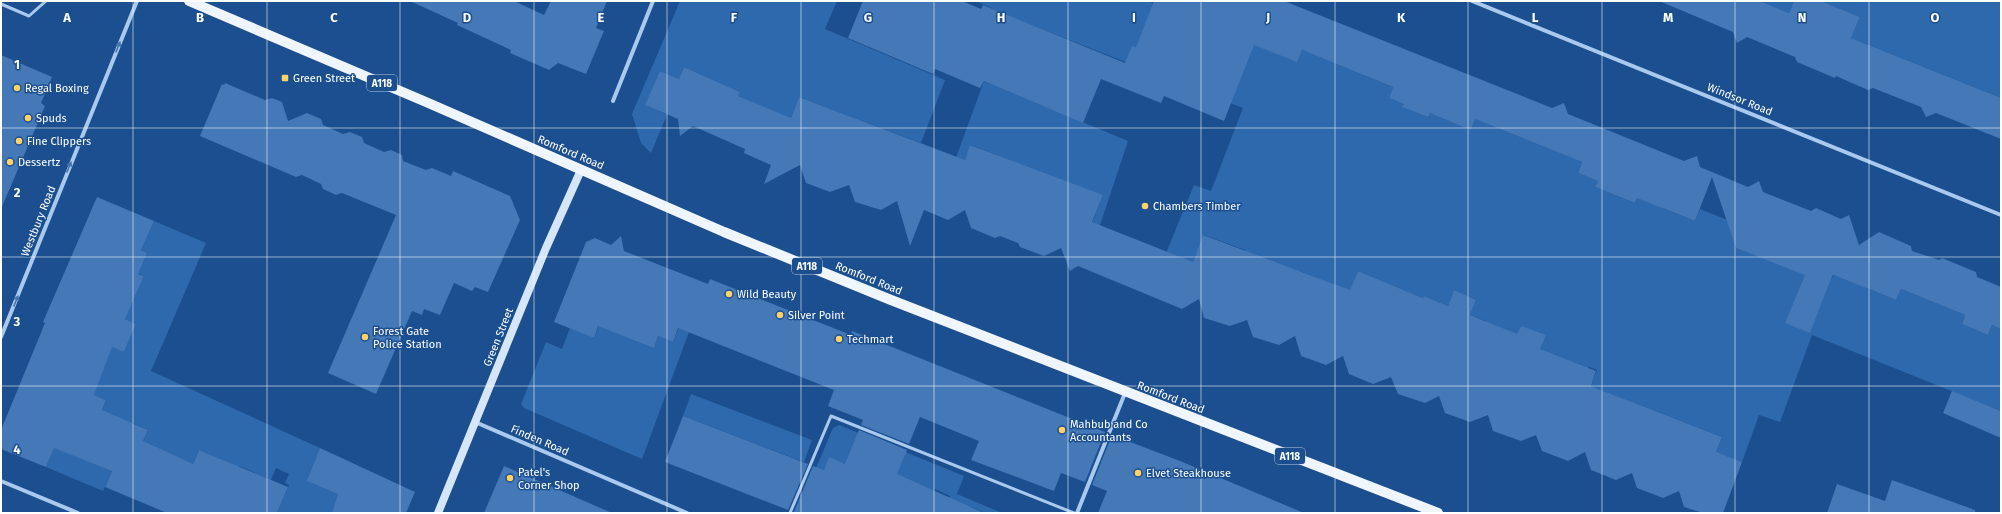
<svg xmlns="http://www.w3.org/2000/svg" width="2002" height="514" font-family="'Fira Sans',sans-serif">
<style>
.green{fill:#2e69ad}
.building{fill:#4478b7}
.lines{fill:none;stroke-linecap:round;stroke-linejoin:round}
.lane{stroke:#a9c9ee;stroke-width:3}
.street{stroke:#a9c9ee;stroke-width:4}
.secondary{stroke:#d6e6fa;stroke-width:8}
.primary{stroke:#f0f6ff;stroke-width:10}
.oneway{fill:#4674ac}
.grid{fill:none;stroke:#fff;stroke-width:1;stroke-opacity:0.55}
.poi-dot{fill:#ffd166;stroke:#1b4f8f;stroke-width:1.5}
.labels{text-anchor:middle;stroke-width:3;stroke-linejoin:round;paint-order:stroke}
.shield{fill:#1b4f8f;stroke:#bbcadd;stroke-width:1}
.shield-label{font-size:10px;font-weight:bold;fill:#fff}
.poi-label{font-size:11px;fill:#fff;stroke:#1b4f8f;text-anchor:start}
.street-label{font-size:11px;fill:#fff;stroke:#1b4f8f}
.grid-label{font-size:13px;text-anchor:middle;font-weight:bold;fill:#fff;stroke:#1b4f8f;stroke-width:3;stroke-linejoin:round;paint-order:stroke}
</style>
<rect width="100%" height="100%" fill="#1b4f8f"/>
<g class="green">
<polygon points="680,1 837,1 825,29 945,80 921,143 799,97 787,128 788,118 738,96 740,92 684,67 679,79 660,71 646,105 667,115 651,153 641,143 632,114"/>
<polygon points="976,1 1147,1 1153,3 1152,6 1302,50 1393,87 1389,98 1404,104 1403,107 1428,117 1434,103 1471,129 1475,119 1582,162 1578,173 1598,181 1595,187 1635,203 1640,191 1664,209 1695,221 1700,209 1740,225 1734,242 1736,248 1767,260 1771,249 1788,258 1833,277 1840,261 1868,289 1896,300 1901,289 1965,315 1962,324 1988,335 1992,325 2001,329 2001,411 1812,335 1780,422 1759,415 1742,462 1726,456 1714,488 1709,469 1722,437 1591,386 1597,370 1590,367 1522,396 1545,335 1521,326 1509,354 1465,374 1486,321 1470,315 1476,300 1454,290 1448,306 1424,296 1423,298 1358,271 1337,323 1336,285 1300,271 1287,303 1233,283 1245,250 1204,235 1191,266 1162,263 1194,185 1211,191 1243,108 1011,17"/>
<polygon points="1760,1 1794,1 1789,13"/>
<polygon points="1821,1 2001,1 2001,98 1851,38 1860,17"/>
<polygon points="984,81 1128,141 1098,231 1090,228 1103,195 1000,193 1012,161 971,145 958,176 950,174"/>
<polygon points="154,221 206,243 151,371 320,448 338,494 333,513 277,513 289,485 285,483 289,474 276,468 259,507 255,505 267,478 239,466 226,496 227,462 199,450 186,479 136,457 148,430 133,423 103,491 46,467 54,448 96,427 106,400 77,388 102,372 108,357 79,332 124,352 136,324 91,304 131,305 144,276 110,261 141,266 147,253 141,250"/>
<polygon points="608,301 654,347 658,336 673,342 684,315 689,332 642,459 524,408 521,404 546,342 562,349 570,328 594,338"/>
<polygon points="691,394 812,440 804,462 683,416"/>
<polygon points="839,425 964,476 957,494 1002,513 986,513 971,507 968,513 943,513 950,496 935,489 930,501 829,458 817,488 809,485 833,428"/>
</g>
<g class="building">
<polygon points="410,1 514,1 544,15 551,1 607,1 596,28 604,31 586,74 558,63 549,70 510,53 511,50 457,25 458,23"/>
<polygon points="863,1 962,1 981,9 983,5 1125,63 1132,46 1136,47 1154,1 1284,1 1552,108 1564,103 1568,114 1684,161 1697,156 1700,167 1748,187 1759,181 1763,192 1811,211 1816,208 1841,219 1849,215 1859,245 1879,232 1911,246 1912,251 1939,260 1942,258 1976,272 1977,277 2001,287 2001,329 1992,325 1988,335 1962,324 1965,315 1901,289 1896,300 1834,275 1832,276 1810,333 1785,323 1805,275 1736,248 1712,177 1695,221 1637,198 1635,203 1595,187 1598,181 1578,173 1582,162 1475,119 1471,130 1430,113 1428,117 1402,107 1404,104 1389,98 1393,87 1302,50 1297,62 1254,45 1224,121 1164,96 1161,103 1101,79 1083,123 984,81 980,88 935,69 933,74 848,38"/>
<polygon points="1659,1 1760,1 1789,13 1794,1 1821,1 1860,17 1851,38 2001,98 2001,139 1936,113 1926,117 1921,107 1873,88 1868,90 1836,76 1835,78 1797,62 1795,57 1747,37 1737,43 1733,32"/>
<polygon points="1,55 52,77 41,103 45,106 1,209"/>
<polygon points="684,67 740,92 738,96 791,118 799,97 965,160 970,145 1103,195 1092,222 1193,262 1203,235 1350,290 1358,271 1423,298 1424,296 1448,306 1454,290 1476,300 1470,315 1517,334 1521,326 1546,335 1540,349 1596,371 1591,386 1722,437 1716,452 1742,462 1723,513 1703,513 1684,507 1679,491 1663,498 1637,488 1632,473 1616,480 1591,470 1585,452 1568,461 1542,451 1536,435 1521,441 1493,431 1488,415 1470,422 1445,413 1439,396 1425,403 1398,394 1391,377 1373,384 1349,374 1343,356 1326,365 1301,356 1295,336 1279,345 1253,337 1247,320 1230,326 1204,318 1199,299 1182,309 1078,266 1070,271 1061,248 1044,256 1020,247 1018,243 1000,236 995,238 971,228 965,210 948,220 924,210 910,246 897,201 881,210 855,202 849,185 830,192 806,183 800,165 764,184 771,165 744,153 745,149 693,126 680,136 678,119 645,105 660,71 679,79"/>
<polygon points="225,83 265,100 272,98 282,102 288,121 307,113 321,119 323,125 343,134 350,132 362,137 364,143 384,152 391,150 402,155 403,161 426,170 432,168 451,176 453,171 510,196 520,220 488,292 475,287 472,291 454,283 440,315 424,309 422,315 412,311 376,394 328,373 396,215 342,193 336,195 323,189 321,184 302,175 296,177 200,136 222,84 224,85"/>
<polygon points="97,197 154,221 141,250 147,253 138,274 144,276 125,319 136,324 124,352 112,347 94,395 106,400 102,410 148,430 143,441 193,464 199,450 288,487 277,513 167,513 105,487 112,471 54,448 46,467 1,449 1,430 45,323 43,322"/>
<polygon points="621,236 624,251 708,284 710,279 851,335 852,331 1105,432 1085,482 1061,473 1054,491 971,460 979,441 920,417 909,444 861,425 863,420 828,406 834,390 678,328 673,342 658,336 654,348 598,326 594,338 554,322 586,242 595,238 611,245"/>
<polygon points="1952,391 2001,411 2001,438 1943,413"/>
<polygon points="683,416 808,464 788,510 665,462"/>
<polygon points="859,430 907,450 897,474 984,513 794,512 813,466 824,470 829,457 845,464"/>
<polygon points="1112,435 1180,461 1304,513 1098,513 1107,491 1092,485"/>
<polygon points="320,448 415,492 406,513 332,513 338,494 307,481"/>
<polygon points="504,466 612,513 484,513"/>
<polygon points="1892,480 1975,510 1975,513 1827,513 1837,484 1885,501"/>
</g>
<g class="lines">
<g class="lane">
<polyline points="1,4 29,16 46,1"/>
<polyline points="790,513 831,416 1074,513"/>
</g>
<g class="street">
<polyline points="1472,1 2001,215"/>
<polyline points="613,101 653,1"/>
<polyline points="1,337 137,1"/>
<polyline points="475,422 687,513"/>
<polyline points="1,481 78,513"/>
<polyline points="1077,513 1125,393"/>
</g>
<polyline class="secondary" points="438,513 546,248 581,170"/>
<polyline class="primary" points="189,1 426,102 724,232 891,300 1438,513"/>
</g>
<defs><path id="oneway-solid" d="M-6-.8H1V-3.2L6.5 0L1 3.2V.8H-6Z"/></defs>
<g class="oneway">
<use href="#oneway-solid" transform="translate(118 47) rotate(-68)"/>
<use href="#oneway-solid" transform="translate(69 167) rotate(-68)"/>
<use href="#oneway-solid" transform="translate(16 301) rotate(-68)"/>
</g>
<path class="grid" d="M133,1V513M267,1V513M400,1V513M534,1V513M667,1V513M801,1V513M934,1V513M1068,1V513M1201,1V513M1335,1V513M1468,1V513M1602,1V513M1735,1V513M1869,1V513M1,128H2001M1,257H2001M1,386H2001"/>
<g class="poi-dot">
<rect x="281" y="74" width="8" height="8" rx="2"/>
<circle cx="17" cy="88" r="4"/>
<circle cx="28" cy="118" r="4"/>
<circle cx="19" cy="141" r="4"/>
<circle cx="10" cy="162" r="4"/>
<circle cx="1145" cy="206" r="4"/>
<circle cx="729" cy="294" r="4"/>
<circle cx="780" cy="315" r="4"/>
<circle cx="365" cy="337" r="4"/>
<circle cx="839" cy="339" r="4"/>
<circle cx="1062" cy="430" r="4"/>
<circle cx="1138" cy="473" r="4"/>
<circle cx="510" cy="478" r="4"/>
</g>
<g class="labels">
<g class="shield">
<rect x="367" y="75" width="30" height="16" rx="3"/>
<rect x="792" y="258" width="30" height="16" rx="3"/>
<rect x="1275" y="448" width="30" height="16" rx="3"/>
</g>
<g class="shield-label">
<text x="382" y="87">A118</text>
<text x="807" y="270">A118</text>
<text x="1290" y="460">A118</text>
</g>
<g class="poi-label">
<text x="293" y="82">Green Street</text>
<text x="25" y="92">Regal Boxing</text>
<text x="36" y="122">Spuds</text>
<text x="27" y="145">Fine Clippers</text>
<text x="18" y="166">Dessertz</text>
<text x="1153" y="210">Chambers Timber</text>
<text x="737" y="298">Wild Beauty</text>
<text x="788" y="319">Silver Point</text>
<text x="373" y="335">Forest Gate<tspan x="373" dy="13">Police Station</tspan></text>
<text x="847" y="343">Techmart</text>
<text x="1070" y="428">Mahbub and Co<tspan x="1070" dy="13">Accountants</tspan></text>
<text x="518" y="476">Patel's<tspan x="518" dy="13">Corner Shop</tspan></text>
<text x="1146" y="477">Elvet Steakhouse</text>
</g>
<g class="street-label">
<text transform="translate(1740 99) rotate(22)" y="4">Windsor Road</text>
<text transform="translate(571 152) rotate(23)" y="4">Romford Road</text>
<text transform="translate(38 221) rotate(-68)" y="4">Westbury Road</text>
<text transform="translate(869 278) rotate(22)" y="4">Romford Road</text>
<text transform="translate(498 337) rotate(-68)" y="4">Green Street</text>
<text transform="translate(1171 397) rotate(21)" y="4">Romford Road</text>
<text transform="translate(540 440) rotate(23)" y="4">Finden Road</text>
</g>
</g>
<g class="grid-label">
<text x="67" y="22">A</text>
<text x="200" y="22">B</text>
<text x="334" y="22">C</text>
<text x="467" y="22">D</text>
<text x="601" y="22">E</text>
<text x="734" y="22">F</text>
<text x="868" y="22">G</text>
<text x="1001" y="22">H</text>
<text x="1134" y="22">I</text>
<text x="1268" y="22">J</text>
<text x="1401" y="22">K</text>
<text x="1535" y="22">L</text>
<text x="1668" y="22">M</text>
<text x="1802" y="22">N</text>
<text x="1935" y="22">O</text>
<text x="17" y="69">1</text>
<text x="17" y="197">2</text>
<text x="17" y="326">3</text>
<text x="17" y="454">4</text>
</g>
<rect width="2002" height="514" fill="none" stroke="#ffffff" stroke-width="4"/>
</svg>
